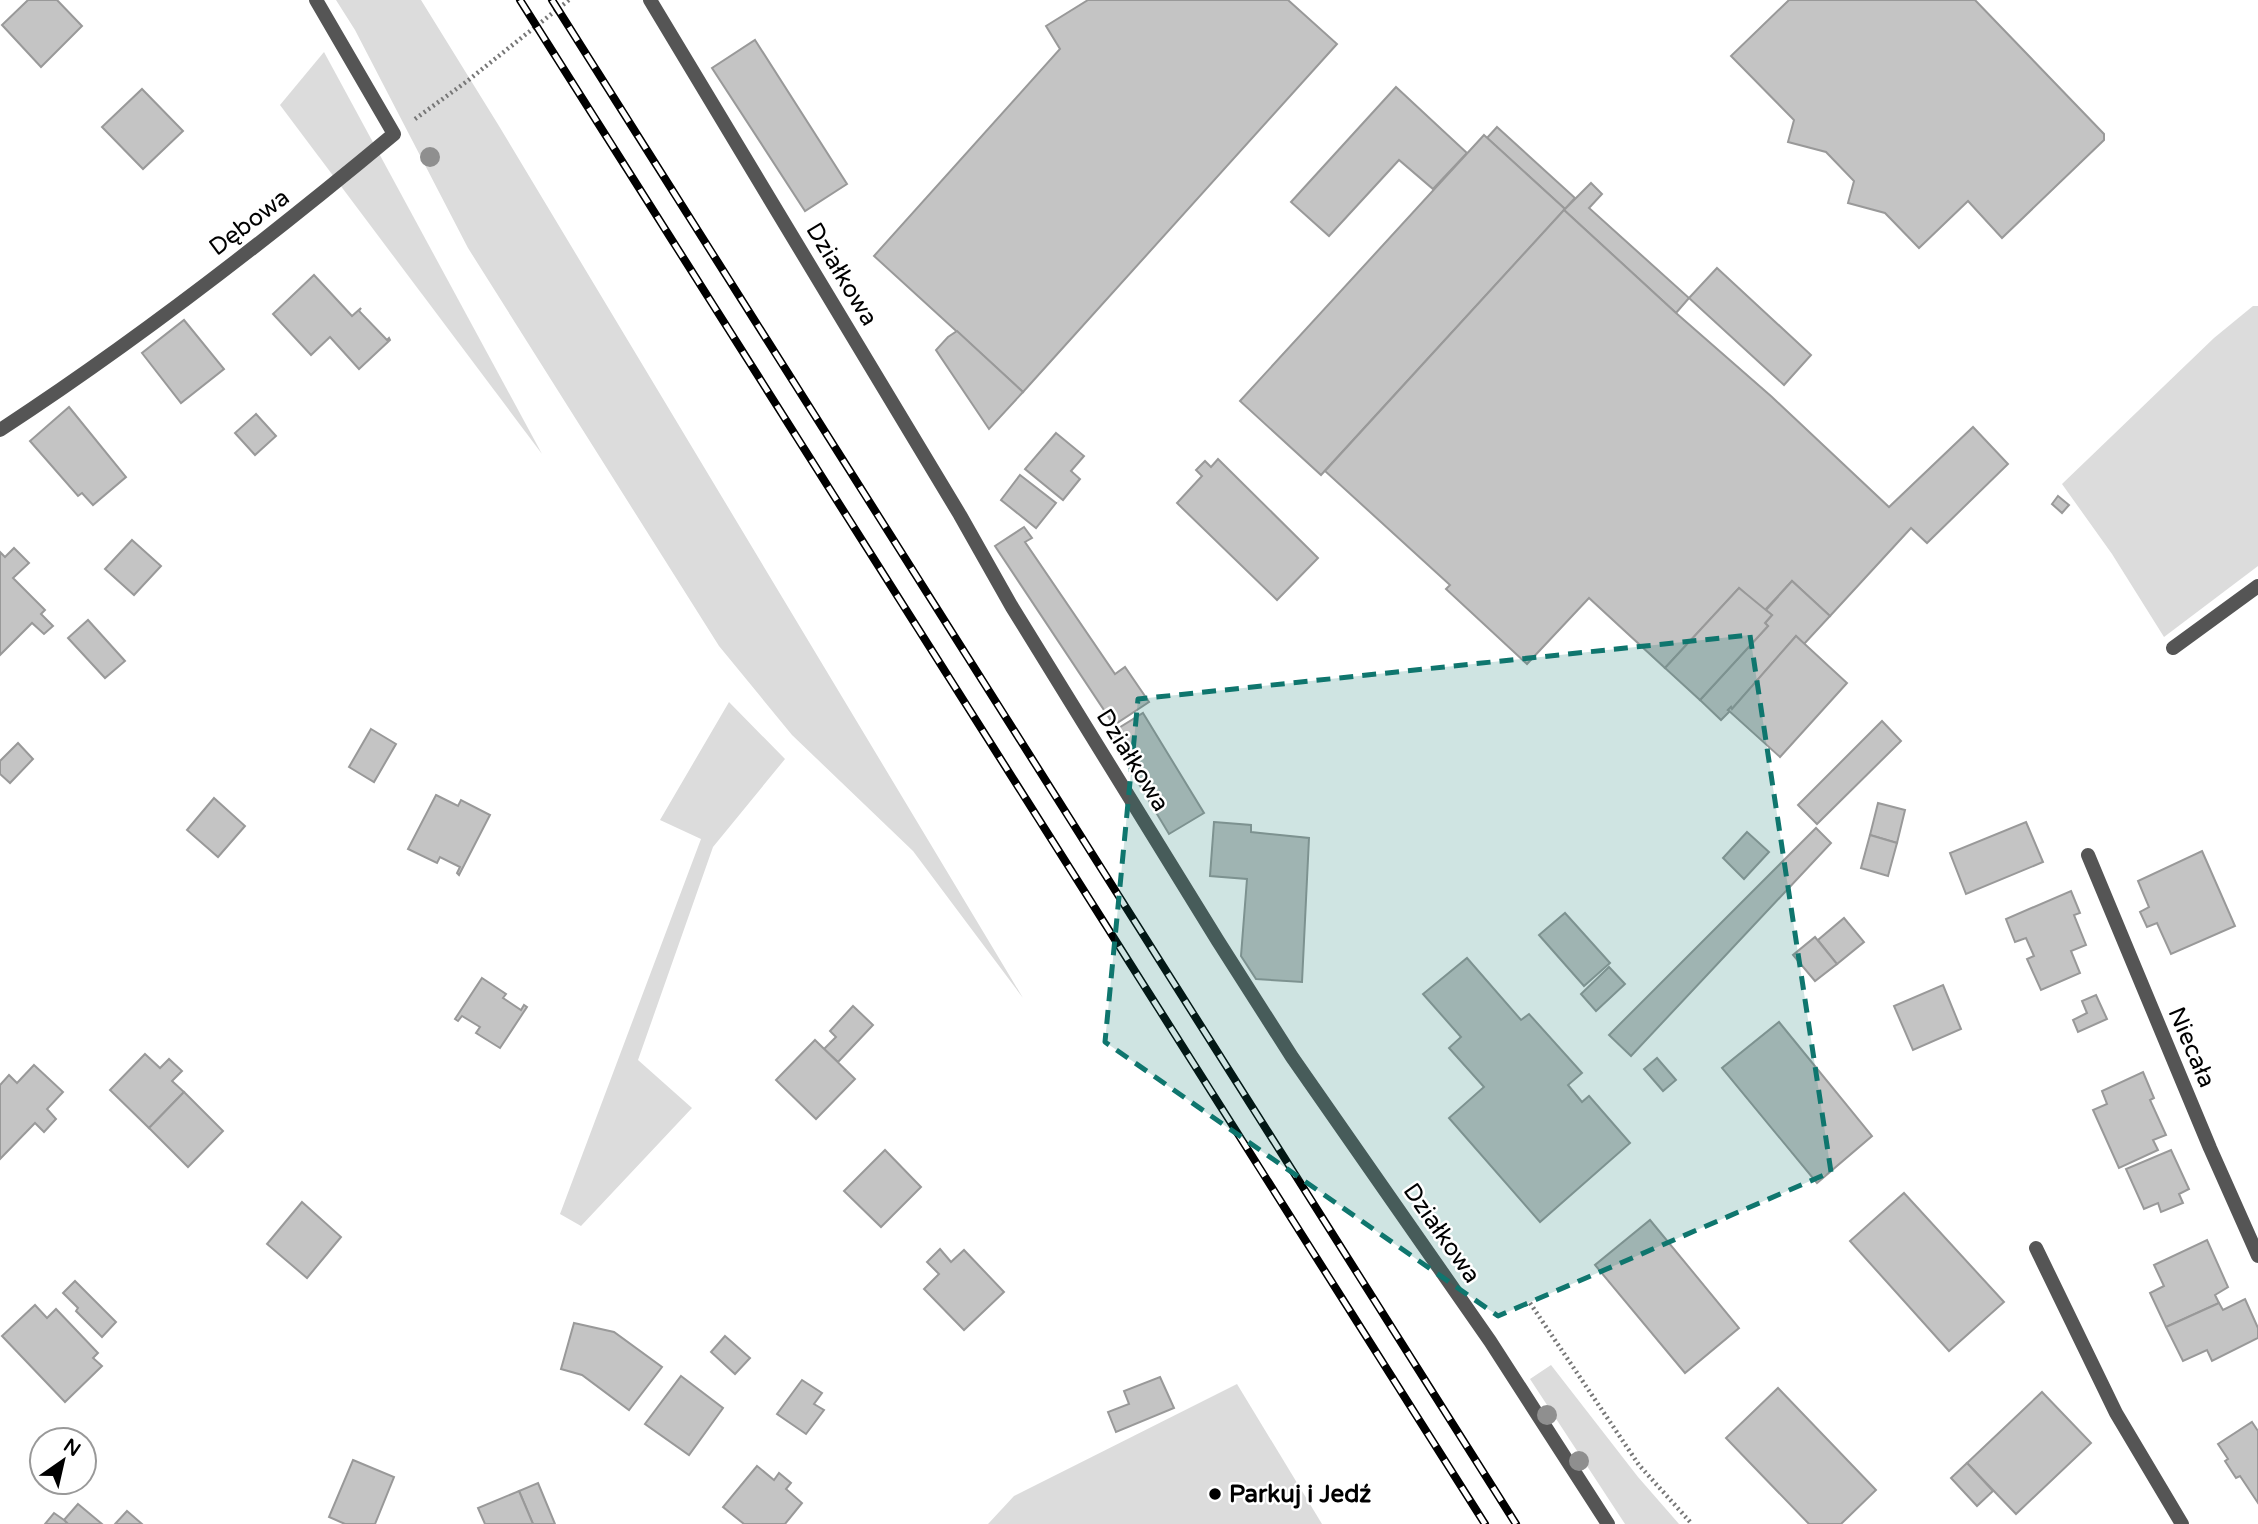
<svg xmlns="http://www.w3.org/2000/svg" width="2258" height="1524" font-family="'Varela Round',sans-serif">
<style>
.green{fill:#dcdcdc}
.building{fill:#c4c4c4;stroke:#999;stroke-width:2}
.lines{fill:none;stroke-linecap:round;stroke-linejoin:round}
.path{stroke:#777;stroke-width:4.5;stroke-dasharray:2 3.5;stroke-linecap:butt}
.minor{stroke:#555;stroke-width:14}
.rail-casing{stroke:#000;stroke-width:8}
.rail{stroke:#fff;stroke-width:5;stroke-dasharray:16;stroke-linecap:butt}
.tree{fill:#8f8f8f}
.marked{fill:#0f766e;fill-opacity:0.2;stroke:#0f766e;stroke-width:5;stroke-dasharray:14 9;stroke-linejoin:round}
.poi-dot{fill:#000;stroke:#fff;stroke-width:2.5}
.labels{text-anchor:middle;stroke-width:5;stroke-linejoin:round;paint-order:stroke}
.street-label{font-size:24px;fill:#000;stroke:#fff}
.poi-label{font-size:24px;font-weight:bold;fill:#000;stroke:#fff;text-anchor:start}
</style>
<rect width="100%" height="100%" fill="#fff"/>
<g class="green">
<polygon points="336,0 421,0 499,126 1023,998 913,851 792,735 719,646 468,248 355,30"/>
<polygon points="324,52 542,454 280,105"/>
<polygon points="2253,306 2258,306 2258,566 2164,637 2112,554 2062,484 2214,338"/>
<polygon points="729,702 785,759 713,847 638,1060 692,1108 581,1226 560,1214 701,839 660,820"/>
<polygon points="1551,1365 1638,1477 1679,1524 1625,1524 1530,1379"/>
<polygon points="1237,1384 1322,1524 988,1524 1014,1496"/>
</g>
<g class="building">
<polygon points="28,0 57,0 82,26 41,67 2,25"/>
<polygon points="1088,0 1288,0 1337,44 1023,392 874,256 1060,49 1046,26"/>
<polygon points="1789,0 1975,0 2104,134 2104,140 2002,238 1968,201 1919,248 1885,213 1848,203 1854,181 1826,152 1788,142 1794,120 1731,56"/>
<polygon points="755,40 847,184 805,211 712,68"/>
<polygon points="1396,87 1467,153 1433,189 1399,160 1329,236 1291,202"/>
<polygon points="142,89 183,131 143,169 102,127"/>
<polygon points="1497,127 1575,198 1565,209 1487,138"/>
<polygon points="1484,135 1565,209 1321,475 1240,401"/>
<polygon points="1591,183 1602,194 1589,208 1689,298 1676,313 1564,210"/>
<polygon points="1564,210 1676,313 1772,397 1889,507 1973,427 2008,464 1927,543 1911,528 1830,616 1792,581 1764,611 1739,588 1665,668 1589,598 1527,664 1446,589 1450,585 1325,471"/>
<polygon points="1717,268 1811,355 1784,385 1689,298"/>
<polygon points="314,275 352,316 361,308 359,311 387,340 389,338 390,340 359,369 330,337 311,355 273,314"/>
<polygon points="184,320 224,369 181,403 142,353"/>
<polygon points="957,331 1023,392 989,429 936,350 948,337"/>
<polygon points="69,407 126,477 93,505 82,493 78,496 30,441"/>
<polygon points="256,414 276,436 255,455 235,433"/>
<polygon points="1056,433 1084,456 1071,471 1080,479 1063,500 1025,469"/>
<polygon points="1218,459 1318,558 1277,600 1177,503 1202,476 1196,470 1205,461 1211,467"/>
<polygon points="1020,475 1056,503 1036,528 1001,500"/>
<polygon points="2058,496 2069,505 2062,513 2052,504"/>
<polygon points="1024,527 1032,538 1025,542 1115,674 1125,667 1149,702 1114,725 995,546"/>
<polygon points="132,540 161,566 134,595 105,569"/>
<polygon points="14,548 29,563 13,578 45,610 41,614 53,626 44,634 32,623 0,655 0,552 5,557"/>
<polygon points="1792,581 1830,616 1804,644 1796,636 1732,709 1731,707 1728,710 1730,711 1721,720 1700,700 1768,626 1765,623 1772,615 1766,610"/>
<polygon points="1739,588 1772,615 1765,623 1768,626 1700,700 1665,668"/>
<polygon points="88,620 125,661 105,678 68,638"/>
<polygon points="1796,636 1847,683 1780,757 1728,710 1731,707 1732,709"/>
<polygon points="1143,713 1204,813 1169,834 1109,734"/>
<polygon points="1882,721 1901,741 1817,824 1798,805"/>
<polygon points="371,729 396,744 374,782 349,767"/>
<polygon points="18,743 33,759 10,783 0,774 0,761"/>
<polygon points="436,795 458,806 461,800 490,815 459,875 457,873 460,867 440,857 437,863 408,849"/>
<polygon points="214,798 245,826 218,857 187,830"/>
<polygon points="1878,803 1905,810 1897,843 1870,835"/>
<polygon points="1214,822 1251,825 1251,832 1309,838 1302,982 1256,979 1241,956 1247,879 1210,876"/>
<polygon points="2026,822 2043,862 1966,894 1950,853"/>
<polygon points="1816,828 1831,843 1631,1056 1609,1035"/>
<polygon points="1747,832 1769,852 1744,879 1723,858"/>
<polygon points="1870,835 1897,843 1888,876 1861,868"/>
<polygon points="2202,851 2235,926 2171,954 2157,923 2147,927 2140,912 2149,907 2138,881"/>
<polygon points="2071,891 2080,913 2074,915 2086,945 2071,951 2080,973 2041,990 2027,959 2034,956 2026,938 2015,942 2006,919"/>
<polygon points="1565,913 1610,963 1584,986 1539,935"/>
<polygon points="1844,918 1864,942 1837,964 1818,940"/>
<polygon points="1815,937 1837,964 1815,981 1793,955"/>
<polygon points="1467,958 1521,1020 1529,1014 1582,1073 1568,1085 1582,1102 1589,1096 1630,1143 1540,1222 1449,1118 1484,1087 1449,1048 1461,1037 1423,994"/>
<polygon points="1609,967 1625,984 1596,1011 1581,994"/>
<polygon points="482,978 506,994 503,998 521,1010 524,1005 527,1007 500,1048 476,1033 480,1027 462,1016 458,1021 455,1019"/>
<polygon points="1943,985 1961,1029 1913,1050 1894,1006"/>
<polygon points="2096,995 2107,1019 2078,1032 2073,1020 2087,1013 2082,1001"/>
<polygon points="853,1006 873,1025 838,1062 824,1049 836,1037 830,1031"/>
<polygon points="1779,1022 1872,1136 1817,1183 1722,1068"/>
<polygon points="815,1040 855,1079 816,1119 776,1080"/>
<polygon points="145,1054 160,1068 169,1059 182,1071 172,1081 184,1092 149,1128 110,1090"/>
<polygon points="1657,1058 1676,1080 1663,1091 1644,1069"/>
<polygon points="34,1065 63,1092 47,1109 56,1119 44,1132 35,1123 0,1159 0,1085 9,1075 17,1083"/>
<polygon points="2143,1072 2154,1098 2150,1100 2166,1135 2153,1140 2158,1150 2119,1168 2093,1110 2107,1104 2102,1091"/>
<polygon points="184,1092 223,1131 188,1167 149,1128"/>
<polygon points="885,1150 921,1187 881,1227 844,1191"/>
<polygon points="2171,1150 2189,1189 2179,1194 2183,1203 2161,1212 2158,1203 2144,1209 2126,1169"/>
<polygon points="1904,1193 2004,1302 1949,1351 1850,1241"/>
<polygon points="302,1202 341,1237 307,1278 267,1244"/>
<polygon points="1650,1220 1739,1328 1685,1373 1595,1265"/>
<polygon points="2207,1240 2228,1287 2215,1295 2219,1303 2166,1327 2150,1293 2164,1286 2154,1265"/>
<polygon points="940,1249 951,1262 964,1250 1004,1292 964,1330 924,1289 939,1274 927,1262"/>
<polygon points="75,1281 116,1322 102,1337 76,1311 78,1308 63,1293"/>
<polygon points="2245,1299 2258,1328 2258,1338 2212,1361 2207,1350 2183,1361 2166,1327 2219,1303 2223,1310"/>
<polygon points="35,1305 47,1318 56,1309 98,1353 93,1358 102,1366 65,1402 2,1336"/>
<polygon points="574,1323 614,1332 662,1367 629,1410 582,1375 561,1369"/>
<polygon points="725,1336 750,1358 735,1374 711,1352"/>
<polygon points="681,1376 723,1408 689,1455 645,1424"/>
<polygon points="1160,1377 1174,1408 1116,1432 1108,1412 1129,1404 1124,1391"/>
<polygon points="802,1380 822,1393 814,1404 824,1410 806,1434 777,1414"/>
<polygon points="1778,1388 1876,1490 1841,1524 1809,1524 1726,1438"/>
<polygon points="2042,1392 2091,1443 2016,1514 1967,1463"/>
<polygon points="2252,1422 2258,1431 2258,1503 2240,1476 2236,1478 2225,1461 2228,1459 2218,1444"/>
<polygon points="353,1460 394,1477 375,1524 345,1524 329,1517"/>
<polygon points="1967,1463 1993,1491 1977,1506 1951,1478"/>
<polygon points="757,1466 774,1480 779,1473 791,1483 786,1489 802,1503 785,1524 744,1524 723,1507"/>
<polygon points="538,1483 555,1524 533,1524 519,1491"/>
<polygon points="519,1491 533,1524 485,1524 478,1508"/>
<polygon points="78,1504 102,1524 68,1524 64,1520"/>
<polygon points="127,1511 142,1524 115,1524"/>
<polygon points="54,1513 64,1520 68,1524 45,1524"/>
</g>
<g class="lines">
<g class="path">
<polyline points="415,119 466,82 569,0"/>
<polyline points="1530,1303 1639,1465 1692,1524"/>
</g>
<g class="minor">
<polyline points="650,0 960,515 1012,607 1218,941 1292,1057 1490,1341 1608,1524"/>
<path d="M0,430C138,340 268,239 394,134L316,0"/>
<polyline points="2173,648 2258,586"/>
<polyline points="2088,855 2210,1148 2258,1256"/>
<polyline points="2036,1248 2116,1413 2182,1524"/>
</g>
<defs>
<g id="rail">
<polyline points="520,0 1485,1524"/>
<polyline points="552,0 1516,1524"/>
</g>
</defs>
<use href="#rail" class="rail-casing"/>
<use href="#rail" class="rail"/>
</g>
<g class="tree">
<circle cx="430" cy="157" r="10"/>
<circle cx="1547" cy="1415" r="10"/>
<circle cx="1579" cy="1461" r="10"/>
</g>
<path class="marked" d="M1750,635L1831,1172L1498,1316L1105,1042L1138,699Z"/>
<circle class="poi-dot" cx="1215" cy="1494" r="7"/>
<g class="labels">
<g class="street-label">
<text transform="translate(249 222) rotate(-37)" y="8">Dębowa</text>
<text transform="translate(842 274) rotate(59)" y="8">Działkowa</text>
<text transform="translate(1133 760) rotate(58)" y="8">Działkowa</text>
<text transform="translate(2192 1047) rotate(67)" y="8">Niecała</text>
<text transform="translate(1442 1233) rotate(55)" y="8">Działkowa</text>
</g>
<g class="poi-label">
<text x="1229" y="1502">Parkuj i Jedź</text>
</g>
</g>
<g transform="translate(63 1461) rotate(34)"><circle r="33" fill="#ffffff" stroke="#999999" stroke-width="2"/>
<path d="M0-5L12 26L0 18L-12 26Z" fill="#000000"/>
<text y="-10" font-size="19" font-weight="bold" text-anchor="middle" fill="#000000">N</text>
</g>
</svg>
